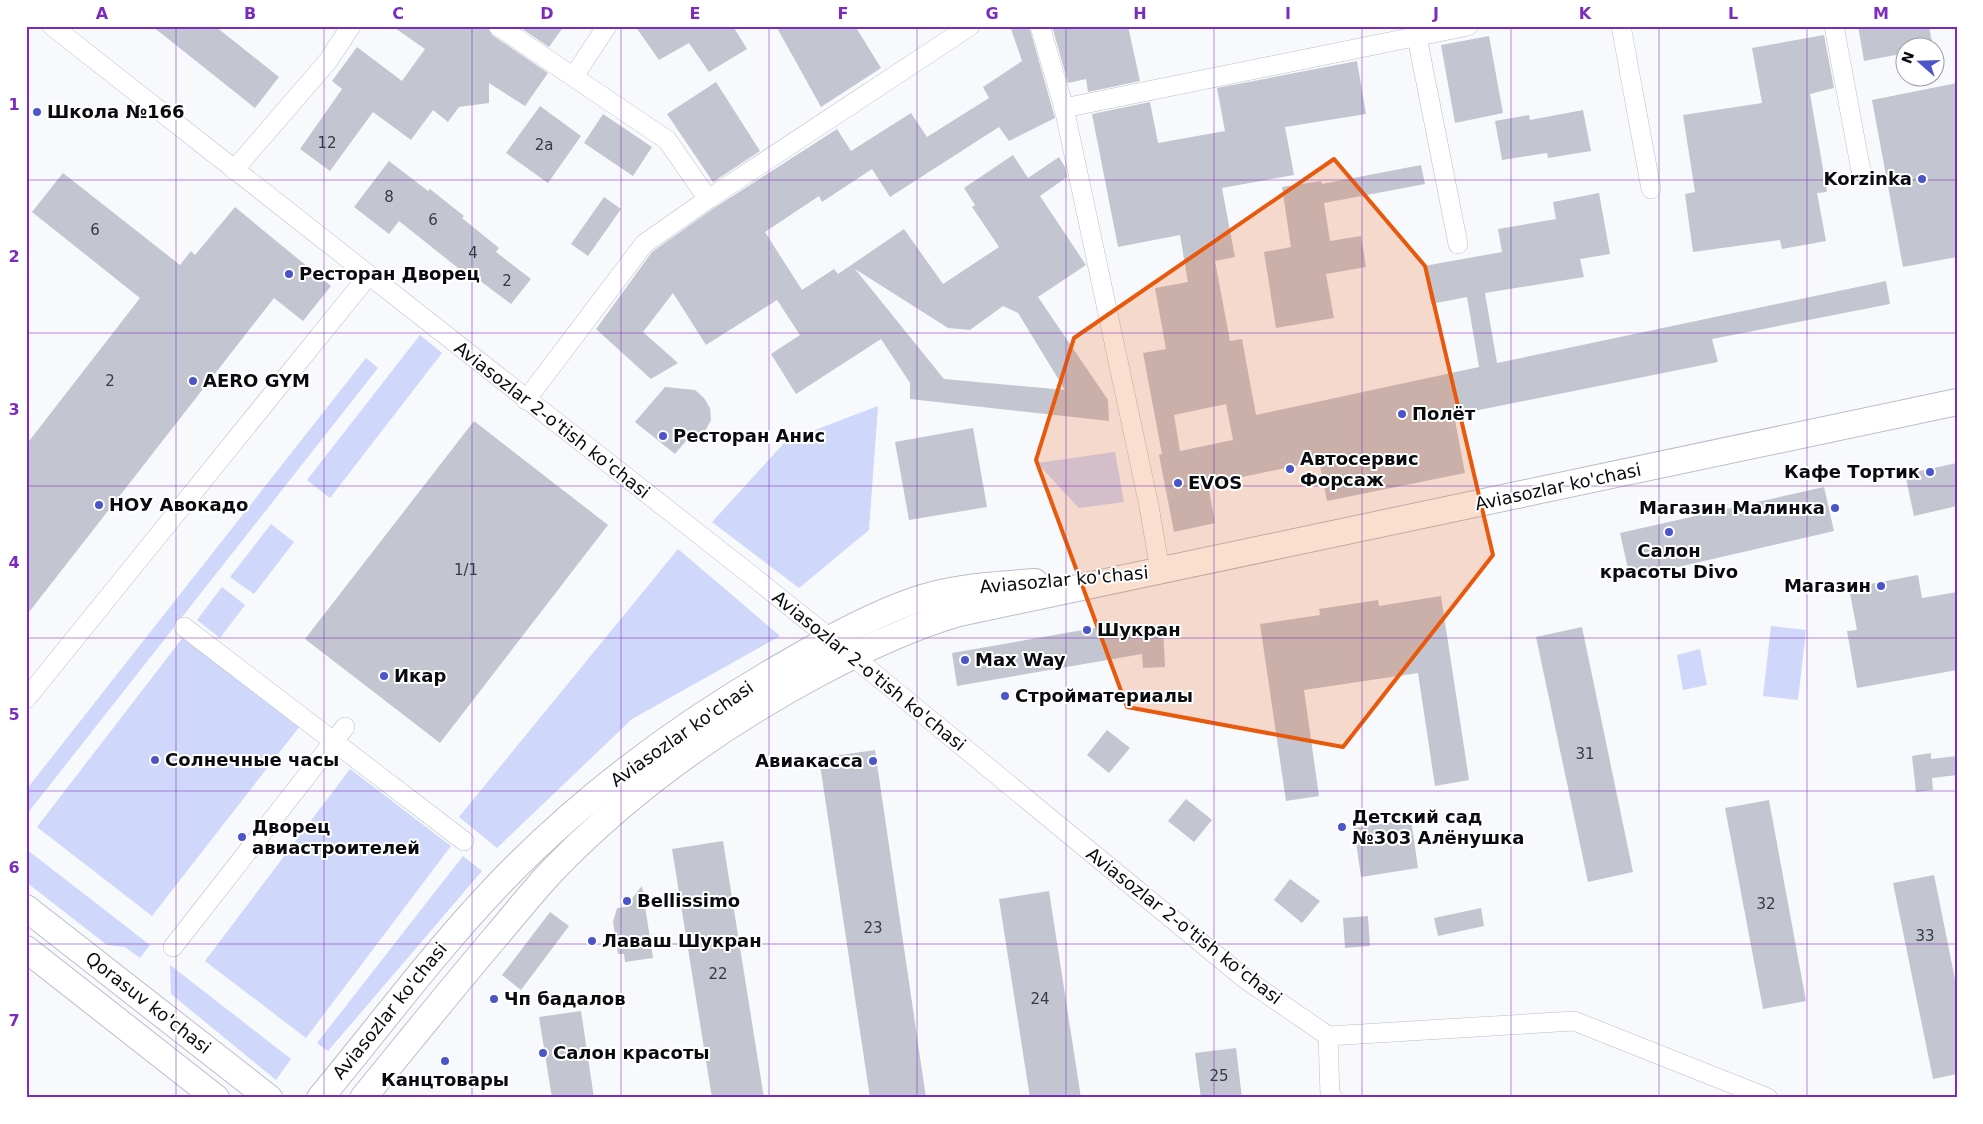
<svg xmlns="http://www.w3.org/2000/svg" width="1983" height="1124" font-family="'DejaVu Sans',sans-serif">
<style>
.green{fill:#cfd7fa}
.building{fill:#c3c6d0;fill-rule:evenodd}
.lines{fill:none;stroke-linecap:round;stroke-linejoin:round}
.street-casing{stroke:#bbbec8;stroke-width:20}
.secondary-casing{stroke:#bbbec8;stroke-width:28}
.street{stroke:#fff;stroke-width:19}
.secondary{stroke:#fff;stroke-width:26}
.marked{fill:#e8590c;fill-opacity:0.2;stroke:#e8590c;stroke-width:4;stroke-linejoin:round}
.grid{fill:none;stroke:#7b2cbf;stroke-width:1;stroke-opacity:0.55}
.poi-dot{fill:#4b54c9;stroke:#fff;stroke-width:2}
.labels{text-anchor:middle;stroke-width:4;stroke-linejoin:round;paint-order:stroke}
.number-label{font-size:15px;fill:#383a3f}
.poi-label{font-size:18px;font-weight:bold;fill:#0a0b0f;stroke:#fff;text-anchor:start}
.street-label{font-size:18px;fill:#0a0b0f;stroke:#fff}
.neatline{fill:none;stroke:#7b2cbf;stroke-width:2}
.grid-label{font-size:16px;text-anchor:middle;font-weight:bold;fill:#7b2cbf}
</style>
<rect width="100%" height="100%" fill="#f8f9fd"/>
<g class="green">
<polygon points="420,335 442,353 330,498 307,480"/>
<polygon points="366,358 378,368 27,814 26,790"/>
<polygon points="878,406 869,530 799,588 712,522 786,441"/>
<polygon points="1115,452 1124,502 1079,508 1037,463"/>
<polygon points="271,524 294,542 254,594 230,577"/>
<polygon points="678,549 780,636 632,719 497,848 459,817"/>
<polygon points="222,587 245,605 220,638 197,620"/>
<polygon points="1771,626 1806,630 1798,700 1763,696"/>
<polygon points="184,636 300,726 152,916 37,827"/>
<polygon points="1700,649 1707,685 1683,690 1677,655"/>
<polygon points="350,769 451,846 306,1038 205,961"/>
<polygon points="26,849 150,945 140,958 125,947 107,945 26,882"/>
<polygon points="463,856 482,871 328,1051 317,1043"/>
<polygon points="170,965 291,1059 276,1080 171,994"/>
</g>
<g class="building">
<polygon points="152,26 215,26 279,77 255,108"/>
<polygon points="392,26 487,26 492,35 548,73 525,106 489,83 489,103 459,107 448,122 433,110 411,140 373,112 330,171 300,149 342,89 332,81 357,47 402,81 425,49"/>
<polygon points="518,26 564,26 549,47"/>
<polygon points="635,26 733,26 747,49 709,72 689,43 659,60"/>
<polygon points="776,26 855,26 881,68 821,107"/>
<path d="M1010,26H1029L1055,118L1009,141L999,127L890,197L872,169L822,202L819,196L765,232L802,290L834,269L838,274L904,229L943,284L999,247L972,207L975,205L964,188L1013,155L1028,178L1059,157L1065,167L1067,177L1040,196L1086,265L1038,297L1108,400L1109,421L910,399V383L881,339L796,394L771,354L800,335L777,300L706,345L673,293L643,332L678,363L651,379L596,329L652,252L714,208L837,129L851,151L911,113L927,137L989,98L983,87L1022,61ZM855,269L948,328L970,330L1003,306L1018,313L1065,390L944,379Z"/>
<polygon points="1052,26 1128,26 1140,81 1088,92 1086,79 1068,83"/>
<polygon points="1858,26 1929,26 1933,48 1906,48 1906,53 1864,61"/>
<polygon points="1824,35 1834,88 1810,94 1827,192 1817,193 1826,241 1782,249 1780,240 1693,252 1685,194 1695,192 1683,115 1762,103 1752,48"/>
<polygon points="1489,36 1503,113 1455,123 1441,45"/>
<path d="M1357,61L1366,114L1285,127L1294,175L1222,188L1235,257L1215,261L1230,341L1242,339L1256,415L1479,367L1467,297L1431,304L1424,266L1502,252L1498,229L1556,219L1553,202L1599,193L1610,254L1580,259L1584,277L1485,293L1497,363L1886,281L1890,304L1712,339L1718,362L1454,415L1465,473L1327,501L1319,461L1208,484L1215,523L1174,532L1159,455L1162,454L1143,353L1166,349L1155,288L1188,282L1180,235L1118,247L1092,114L1150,102L1158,143L1225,131L1217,88ZM1226,404L1233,440L1180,451L1174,415Z"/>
<polygon points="716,82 760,151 713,182 667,114"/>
<polygon points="1957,83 1957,257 1903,267 1872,100"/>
<polygon points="540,106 581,136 548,183 506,153"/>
<polygon points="1583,110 1591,151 1548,158 1547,153 1502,160 1495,121 1529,115 1530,120"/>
<polygon points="603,114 652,147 633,176 584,143"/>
<polygon points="389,161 428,191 430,189 464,216 462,218 499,248 496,252 531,279 511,304 475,277 473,280 399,221 389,234 354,207"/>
<polygon points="1421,165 1425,184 1324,203 1330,241 1361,236 1366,267 1326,274 1334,318 1276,328 1264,252 1291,247 1282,187 1321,181 1322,184"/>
<polygon points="63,173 180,265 191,251 195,255 235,207 331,286 303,321 274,298 26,616 26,445 140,298 32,212"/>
<polygon points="604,197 621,209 588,256 571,244"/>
<polygon points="665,387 695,390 704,398 710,408 711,420 704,433 696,437 690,436 675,454 635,422"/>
<polygon points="474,421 608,525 440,743 305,639"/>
<polygon points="973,428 987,507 909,520 895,442"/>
<polygon points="1957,463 1957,506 1914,516 1905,474"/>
<polygon points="1824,487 1834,531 1630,578 1620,533"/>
<polygon points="1918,575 1922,598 1957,592 1957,670 1857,688 1847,631 1857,630 1849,588"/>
<polygon points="1441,596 1469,780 1435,786 1418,673 1304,690 1319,796 1286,801 1260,624 1320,615 1319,609 1378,600 1379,606"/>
<polygon points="1117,624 1118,630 1163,627 1165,667 1143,668 1142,654 957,686 952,653"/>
<polygon points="1582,627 1633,872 1588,882 1536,637"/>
<polygon points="1107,730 1130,748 1109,773 1087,755"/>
<polygon points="875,750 926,1098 870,1098 819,758"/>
<polygon points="1931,753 1931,759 1957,756 1957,775 1932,778 1933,790 1916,792 1912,756"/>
<polygon points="1186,799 1212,820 1194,842 1168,821"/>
<polygon points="1769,800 1806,1001 1763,1009 1725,808"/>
<polygon points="1411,819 1418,868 1361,877 1354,828"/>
<polygon points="723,841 764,1098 712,1098 672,849"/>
<polygon points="1934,875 1957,989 1957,1074 1933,1079 1893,883"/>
<polygon points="1290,879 1320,901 1302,923 1274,900"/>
<polygon points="642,886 653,958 625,962 624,954 618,954 613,922 617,908 625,907"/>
<polygon points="1049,891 1081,1098 1030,1098 999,899"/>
<polygon points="1481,908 1484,926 1438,936 1434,918"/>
<polygon points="550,912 569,926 521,990 502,975"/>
<polygon points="1368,916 1370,946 1345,948 1343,918"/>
<polygon points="581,1011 594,1098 552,1098 539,1017"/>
<polygon points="1236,1048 1242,1098 1201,1098 1195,1053"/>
</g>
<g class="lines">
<defs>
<g id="street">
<polyline points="52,26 756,579 872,672 1244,978 1328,1036 1574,1021 1768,1098"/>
<polyline points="498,26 667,140 708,199"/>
<polyline points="1040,26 1064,108 1149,506 1160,571"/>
<polyline points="1621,26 1651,189"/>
<polyline points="1834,26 1861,171"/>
<polyline points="1417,37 1458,244"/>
<polyline points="574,76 607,26"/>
<polyline points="1064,108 1468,26"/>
<polyline points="234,170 328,61 351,26"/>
<polyline points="526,400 644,244 708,199 970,26"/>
<polyline points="184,627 464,841"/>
<polyline points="26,699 368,276"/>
<polyline points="173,947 345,727"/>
<polyline points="1328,1036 1330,1095 1333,1098"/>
</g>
<g id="secondary">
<polyline points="26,908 269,1098"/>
<polyline points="26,949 216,1098"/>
<path d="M320,1098C379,1027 434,952 498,885C583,796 685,721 791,661C830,638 870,616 913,601C952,587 994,585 1035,582"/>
<path d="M363,1098C408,1043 452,988 498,934C516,913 533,891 552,871C629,791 720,726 819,673C864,649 910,627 959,613L1957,402"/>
</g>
</defs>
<use href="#street" class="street-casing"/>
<use href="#secondary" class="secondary-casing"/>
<use href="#street" class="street"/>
<use href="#secondary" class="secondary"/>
</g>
<path class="marked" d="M1334,159L1425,266L1493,555L1343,747L1127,707L1036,460L1074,338Z"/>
<path class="grid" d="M176,26V1098M324,26V1098M472,26V1098M621,26V1098M769,26V1098M917,26V1098M1066,26V1098M1214,26V1098M1362,26V1098M1511,26V1098M1659,26V1098M1807,26V1098M26,180H1957M26,333H1957M26,486H1957M26,638H1957M26,791H1957M26,944H1957"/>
<g class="poi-dot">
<circle cx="37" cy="112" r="5"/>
<circle cx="1922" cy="179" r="5"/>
<circle cx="289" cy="274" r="5"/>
<circle cx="193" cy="381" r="5"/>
<circle cx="1402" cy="414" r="5"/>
<circle cx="663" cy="436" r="5"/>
<circle cx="1290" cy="469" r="5"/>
<circle cx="1930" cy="472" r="5"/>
<circle cx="1178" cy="483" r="5"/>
<circle cx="99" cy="505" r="5"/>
<circle cx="1835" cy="508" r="5"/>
<circle cx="1669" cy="532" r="5"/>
<circle cx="1881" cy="586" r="5"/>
<circle cx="1087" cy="630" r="5"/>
<circle cx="965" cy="660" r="5"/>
<circle cx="384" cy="676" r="5"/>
<circle cx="1005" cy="696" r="5"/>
<circle cx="155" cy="760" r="5"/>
<circle cx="873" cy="761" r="5"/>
<circle cx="1342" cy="827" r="5"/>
<circle cx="242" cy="837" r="5"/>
<circle cx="627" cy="901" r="5"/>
<circle cx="592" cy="941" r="5"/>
<circle cx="494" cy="999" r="5"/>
<circle cx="543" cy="1053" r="5"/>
<circle cx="445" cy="1061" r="5"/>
</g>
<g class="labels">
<g class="number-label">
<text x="327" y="148">12</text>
<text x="544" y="150">2a</text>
<text x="389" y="202">8</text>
<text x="433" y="225">6</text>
<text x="95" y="235">6</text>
<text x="473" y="258">4</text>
<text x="507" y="286">2</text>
<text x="110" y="386">2</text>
<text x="466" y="575">1/1</text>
<text x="1585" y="759">31</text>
<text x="1766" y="909">32</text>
<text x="873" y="933">23</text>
<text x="1925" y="941">33</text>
<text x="718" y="979">22</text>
<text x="1040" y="1004">24</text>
<text x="1219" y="1081">25</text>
</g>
<g class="poi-label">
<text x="47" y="118">Школа №166</text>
<text x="1912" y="185" text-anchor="end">Korzinka</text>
<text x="299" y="280">Ресторан Дворец</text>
<text x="203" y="387">AERO GYM</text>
<text x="1412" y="420">Полёт</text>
<text x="673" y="442">Ресторан Анис</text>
<text x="1300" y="465">Автосервис<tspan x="1300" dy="21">Форсаж</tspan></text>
<text x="1920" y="478" text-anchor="end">Кафе Тортик</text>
<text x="1188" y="489">EVOS</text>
<text x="109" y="511">НОУ Авокадо</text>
<text x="1825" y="514" text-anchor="end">Магазин Малинка</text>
<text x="1669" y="557" text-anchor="middle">Салон<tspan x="1669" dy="21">красоты Divo</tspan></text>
<text x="1871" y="592" text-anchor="end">Магазин</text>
<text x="1097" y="636">Шукран</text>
<text x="975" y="666">Max Way</text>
<text x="394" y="682">Икар</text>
<text x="1015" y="702">Стройматериалы</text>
<text x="165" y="766">Солнечные часы</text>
<text x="863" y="767" text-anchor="end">Авиакасса</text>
<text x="1352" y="823">Детский сад<tspan x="1352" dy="21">№303 Алёнушка</tspan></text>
<text x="252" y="833">Дворец<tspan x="252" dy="21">авиастроителей</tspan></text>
<text x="637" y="907">Bellissimo</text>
<text x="602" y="947">Лаваш Шукран</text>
<text x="504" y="1005">Чп бадалов</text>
<text x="553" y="1059">Салон красоты</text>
<text x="445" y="1086" text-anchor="middle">Канцтовары</text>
</g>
<g class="street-label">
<text transform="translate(552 420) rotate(38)" y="6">Aviasozlar 2-o'tish ko'chasi</text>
<text transform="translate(1558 487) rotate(-12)" y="6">Aviasozlar ko'chasi</text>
<text transform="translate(1064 580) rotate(-5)" y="6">Aviasozlar ko'chasi</text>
<text transform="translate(869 671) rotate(39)" y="6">Aviasozlar 2-o'tish ko'chasi</text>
<text transform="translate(682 734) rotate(-35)" y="6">Aviasozlar ko'chasi</text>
<text transform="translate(1184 926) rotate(38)" y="6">Aviasozlar 2-o'tish ko'chasi</text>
<text transform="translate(148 1003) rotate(38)" y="6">Qorasuv ko'chasi</text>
<text transform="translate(390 1011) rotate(-51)" y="6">Aviasozlar ko'chasi</text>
</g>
</g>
<rect width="1983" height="1124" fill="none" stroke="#ffffff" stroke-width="55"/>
<g transform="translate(1920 62) rotate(290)"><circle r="24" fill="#ffffff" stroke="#9d9d9f"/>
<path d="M0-4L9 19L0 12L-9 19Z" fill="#4b54c9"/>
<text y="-8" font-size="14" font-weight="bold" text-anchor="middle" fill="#0a0b0f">N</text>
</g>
<rect x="28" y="28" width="1928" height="1068" class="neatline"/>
<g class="grid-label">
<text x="102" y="19">A</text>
<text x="250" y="19">B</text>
<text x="398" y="19">C</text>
<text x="547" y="19">D</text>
<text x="695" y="19">E</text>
<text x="843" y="19">F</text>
<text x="992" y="19">G</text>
<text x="1140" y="19">H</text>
<text x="1288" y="19">I</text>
<text x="1436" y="19">J</text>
<text x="1585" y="19">K</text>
<text x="1733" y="19">L</text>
<text x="1881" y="19">M</text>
<text x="14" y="110">1</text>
<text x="14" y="262">2</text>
<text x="14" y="415">3</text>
<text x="14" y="568">4</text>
<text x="14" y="720">5</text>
<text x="14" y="873">6</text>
<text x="14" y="1026">7</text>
</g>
</svg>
